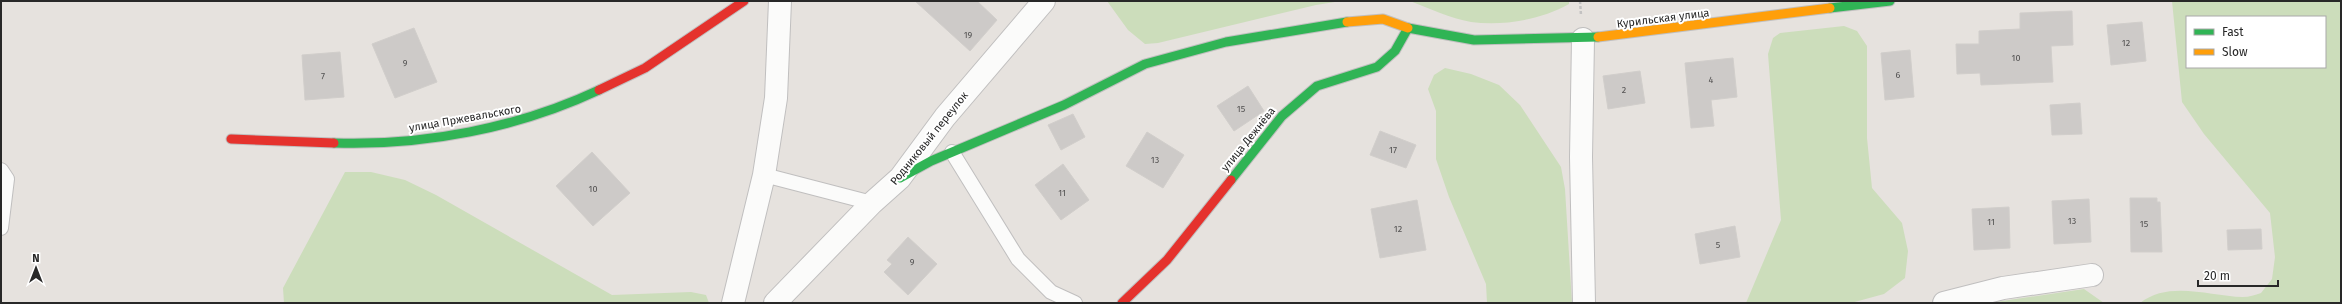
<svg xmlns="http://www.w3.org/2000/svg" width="2342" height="304" font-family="'Fira Sans',sans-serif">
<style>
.green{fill:#cdb;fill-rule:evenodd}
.building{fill:#cdcac8;stroke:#d1cecb}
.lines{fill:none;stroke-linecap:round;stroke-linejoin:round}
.lane-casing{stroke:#c0bfbf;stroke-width:16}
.street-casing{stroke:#c0bfbf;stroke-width:24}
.fast-casing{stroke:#c0bfbf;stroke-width:11}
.slow-casing{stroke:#c0bfbf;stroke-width:11}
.jam-casing{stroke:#c0bfbf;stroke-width:11}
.path{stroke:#c3c2c2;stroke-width:2.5;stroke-dasharray:3 2;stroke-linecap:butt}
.lane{stroke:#fbfbfa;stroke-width:14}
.street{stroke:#fbfbfa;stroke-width:22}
.fast{stroke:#30b455;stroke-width:9}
.slow{stroke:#ff9f0a;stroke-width:9}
.jam{stroke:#e5322d;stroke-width:9}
.labels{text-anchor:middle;stroke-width:4;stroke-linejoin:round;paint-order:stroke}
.number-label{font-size:9px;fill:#525151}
.street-label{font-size:11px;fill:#282828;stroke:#fff}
</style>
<rect width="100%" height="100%" fill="#e6e2de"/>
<g class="green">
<polygon points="1107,1 1341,1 1316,5 1158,43 1145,44 1128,30"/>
<path d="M1410,1H1569V4C1541,20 1503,26 1471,22C1450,18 1430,9 1410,1Z"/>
<path d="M2172,1H2341V303H2140C2169,280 2209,296 2243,297C2249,297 2255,295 2261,293L2272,279L2275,257L2270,213L2204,134L2182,102ZM2187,17H2325V67H2187Z"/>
<polygon points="1844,26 1857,31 1867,46 1867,138 1872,188 1902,223 1908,251 1905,278 1884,294 1851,303 1746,303 1781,220 1768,54 1773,38 1780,33"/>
<polygon points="1445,68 1471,74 1499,85 1520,105 1561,167 1565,189 1572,303 1487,303 1486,284 1449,197 1436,159 1436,111 1428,89 1434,75"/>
<polygon points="345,172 371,172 405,180 436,195 612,295 691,292 706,295 709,303 284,303 283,288"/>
<polygon points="2084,289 2104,303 2126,303 1989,303"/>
</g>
<g class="building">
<polygon points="915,1 977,1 997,20 970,51"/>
<polygon points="2072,11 2073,45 2051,46 2053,82 1981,85 1980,73 1957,74 1956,44 1979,44 1979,31 2020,29 2020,13"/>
<polygon points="2142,22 2146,61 2111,65 2107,25"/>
<polygon points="414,28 437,82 395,98 372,44"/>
<polygon points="1910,50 1914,97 1885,100 1881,53"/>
<polygon points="340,52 344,97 305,100 302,55"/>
<polygon points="1733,58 1737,97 1711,100 1714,126 1691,128 1685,63"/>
<polygon points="1640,71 1645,103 1608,109 1603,76"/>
<polygon points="1248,86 1264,111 1234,131 1217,106"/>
<polygon points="2080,103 2082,134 2052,135 2050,105"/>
<polygon points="1073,114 1085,137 1061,150 1048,125"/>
<polygon points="1380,131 1416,145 1406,168 1370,155"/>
<polygon points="1147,132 1184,155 1163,188 1126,166"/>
<polygon points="592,152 630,193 593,226 556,186"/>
<polygon points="1063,164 1089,200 1061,220 1035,185"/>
<polygon points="2130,198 2157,198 2157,202 2160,202 2162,252 2131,252"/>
<polygon points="2089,199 2091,242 2054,244 2052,201"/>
<polygon points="1417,200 1426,250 1380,258 1371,209"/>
<polygon points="2009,207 2010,248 1974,250 1972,209"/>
<polygon points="1735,226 1740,257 1700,264 1695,234"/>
<polygon points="2261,229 2262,249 2228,250 2227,230"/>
<polygon points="908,237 937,264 908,295 884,272 892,264 887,260"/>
</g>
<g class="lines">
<defs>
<g id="lane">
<polyline points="952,152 1018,259 1051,292 1075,303"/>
<polyline points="1,170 7,179 1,228"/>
<polyline points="764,175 872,203"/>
</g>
<g id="street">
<polyline points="1583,39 1581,157 1584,303"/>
<polyline points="733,303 764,175 776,98 780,1"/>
<polyline points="775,303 872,203 900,178 945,117 1044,1"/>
<polyline points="1944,303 2003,288 2092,275"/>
</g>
<g id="fast">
<polyline points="1830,8 1890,1"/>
<path d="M334,143C424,146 518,128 599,90"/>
<polyline points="900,178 931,161 1064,105 1145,64 1226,42 1347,22"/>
<polyline points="1231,180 1282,116 1317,86 1377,67 1395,51 1408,28 1474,40 1598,37"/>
</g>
<g id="slow">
<polyline points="1347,22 1383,19 1408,28"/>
<polyline points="1598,37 1830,8"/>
</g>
<g id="jam">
<polyline points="599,90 645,68 744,1"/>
<polyline points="231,139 334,143"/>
<polyline points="1122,303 1167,260 1231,180"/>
</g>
</defs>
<use href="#lane" class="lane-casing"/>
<use href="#street" class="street-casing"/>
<use href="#fast" class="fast-casing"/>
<use href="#slow" class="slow-casing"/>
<use href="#jam" class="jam-casing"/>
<polyline class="path" points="1580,1 1581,15"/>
<use href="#lane" class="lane"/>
<use href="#street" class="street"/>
<use href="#fast" class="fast"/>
<use href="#slow" class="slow"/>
<use href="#jam" class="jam"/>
</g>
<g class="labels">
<g class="number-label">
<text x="968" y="38">19</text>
<text x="2126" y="46">12</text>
<text x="2016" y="61">10</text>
<text x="405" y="66">9</text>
<text x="1898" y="78">6</text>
<text x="323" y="79">7</text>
<text x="1711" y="83">4</text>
<text x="1624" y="93">2</text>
<text x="1241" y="112">15</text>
<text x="1393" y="153">17</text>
<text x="1155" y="163">13</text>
<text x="593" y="192">10</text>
<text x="1062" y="196">11</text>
<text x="2072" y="224">13</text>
<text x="1991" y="225">11</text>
<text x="2144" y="227">15</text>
<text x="1398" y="232">12</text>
<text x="1718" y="248">5</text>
<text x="912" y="265">9</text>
</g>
<g class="street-label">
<text transform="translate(1663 18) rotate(-7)" y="4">Курильская улица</text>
<text transform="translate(465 118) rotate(-10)" y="4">улица Пржевальского</text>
<text transform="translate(929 138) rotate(-51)" y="4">Родниковый переулок</text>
<text transform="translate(1248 139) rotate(-51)" y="4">улица Дежнёва</text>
</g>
</g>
<rect width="2342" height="304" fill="none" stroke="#282828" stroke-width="4"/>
<rect x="2186" y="16" width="140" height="52" fill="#ffffff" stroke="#a9a9a9"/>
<rect x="2194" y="29" width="20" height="6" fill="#30b455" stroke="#a9a9a9"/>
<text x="2222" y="36" font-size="12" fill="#282828">Fast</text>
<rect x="2194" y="49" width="20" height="6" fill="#ff9f0a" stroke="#a9a9a9"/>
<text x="2222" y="56" font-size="12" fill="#282828">Slow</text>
<g transform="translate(36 268)" stroke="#ffffff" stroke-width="3" paint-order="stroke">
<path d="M0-3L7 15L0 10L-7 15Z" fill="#282828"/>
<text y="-6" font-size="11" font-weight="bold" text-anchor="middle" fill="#282828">N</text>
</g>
<path d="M2198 280v6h80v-6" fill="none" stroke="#282828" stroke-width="2"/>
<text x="2204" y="280" font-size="12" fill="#282828" stroke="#ffffff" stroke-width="3" paint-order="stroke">20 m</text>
</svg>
